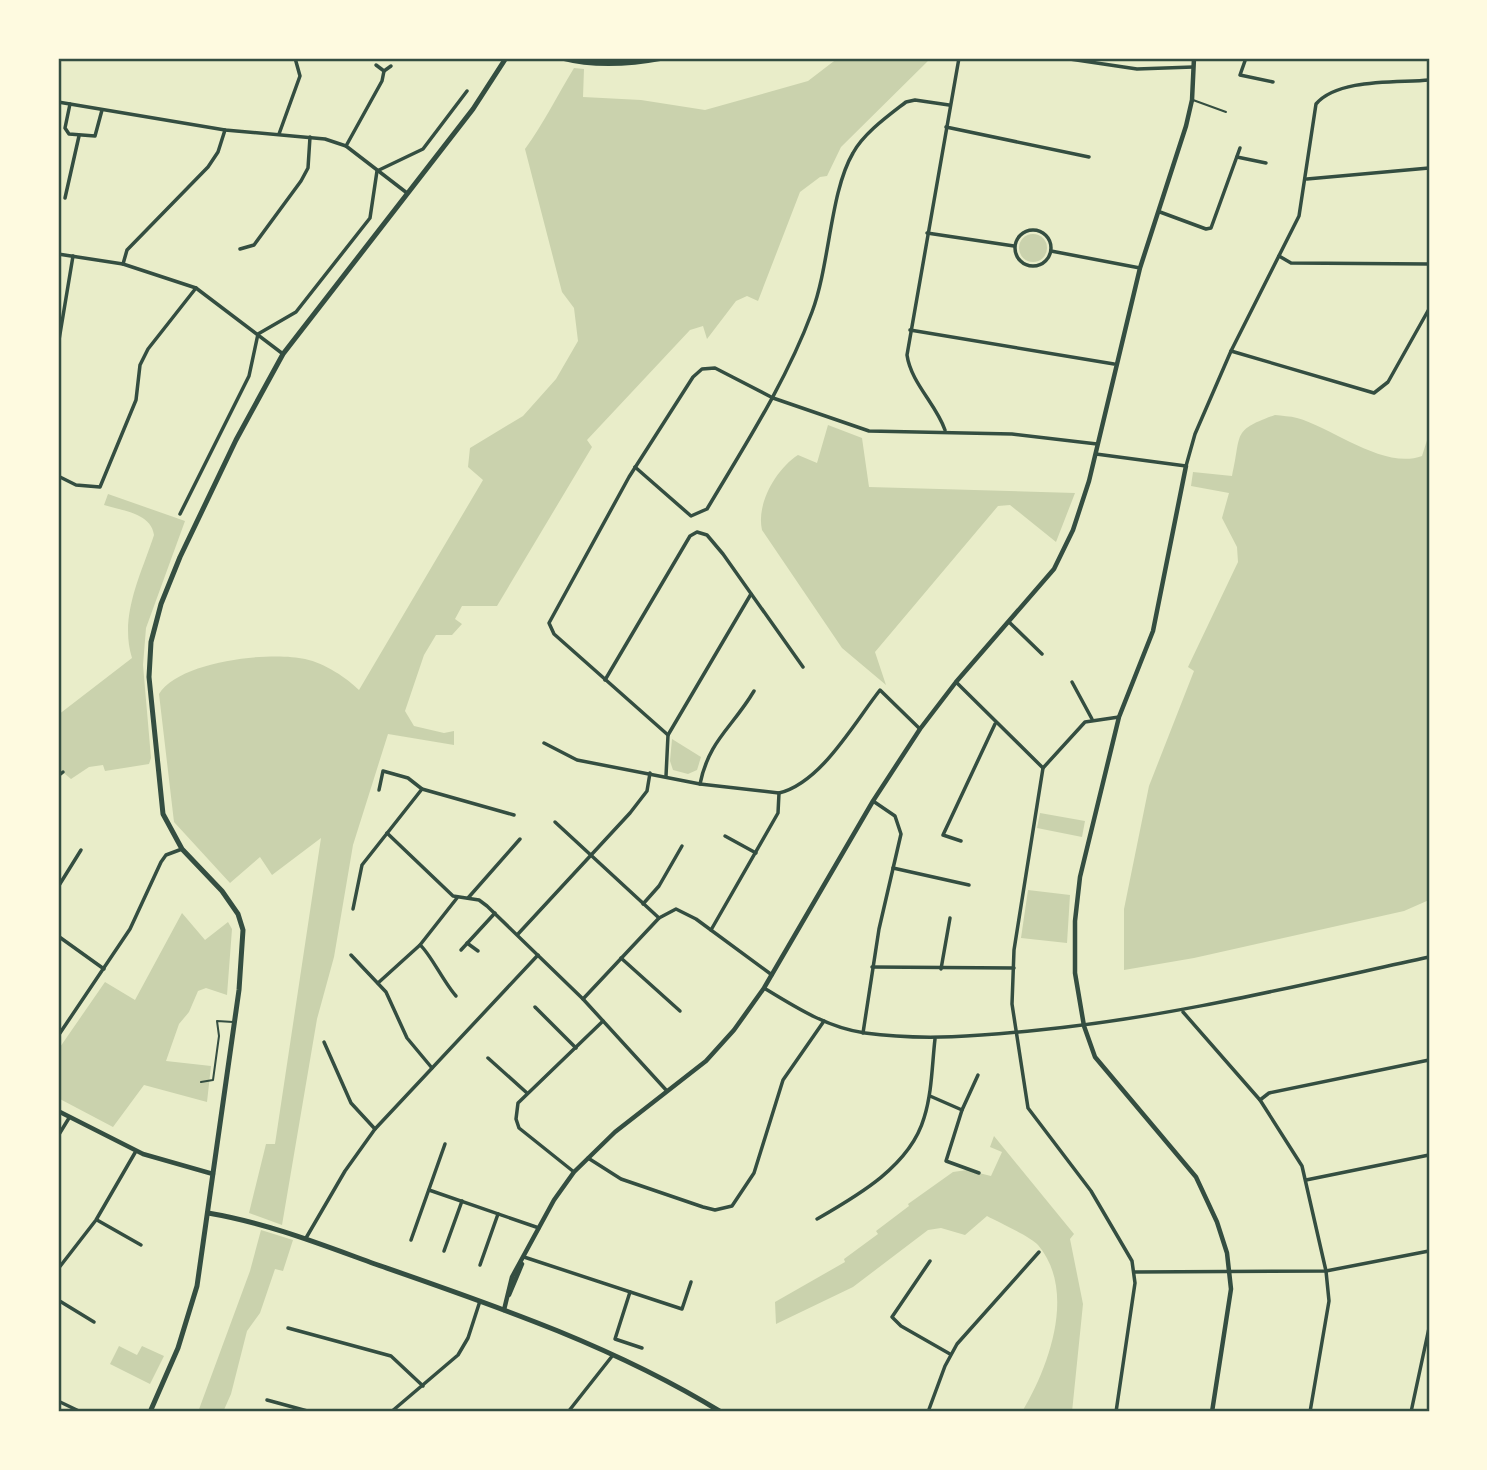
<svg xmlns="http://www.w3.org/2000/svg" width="1487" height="1470" font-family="'DejaVu Sans',sans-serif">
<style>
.green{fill:#cad2ad}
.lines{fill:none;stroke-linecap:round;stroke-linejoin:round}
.service{stroke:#344e41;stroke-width:2}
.minor{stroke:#344e41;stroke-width:3.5}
.tertiary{stroke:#344e41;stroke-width:4.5}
.secondary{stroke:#344e41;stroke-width:5}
.primary{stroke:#344e41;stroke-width:5}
.neatline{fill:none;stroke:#344e41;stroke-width:2.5}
</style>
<rect width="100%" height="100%" fill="#e9edc9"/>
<g class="green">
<path d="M838,58H931L841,147L827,176L820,177L800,192L758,301L747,296L736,301L707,339L703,326L690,330L587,440L592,447L497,606H462L455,619L462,624L452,635H436L424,655L405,711L414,726L444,733L454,731V745L388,734L353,845L334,957L317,1019L282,1225L249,1213L266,1144H275L321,838L272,875L260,857L230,883L174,822L159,694C179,661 270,651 305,659C325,663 348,679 359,690L483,480L468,467L470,448L523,416L556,379L578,341L574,308L562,292L525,149C544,123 557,96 574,68L584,69L583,97L641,100L705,110L808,81Z"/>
<circle cx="1033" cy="248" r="14"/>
<path d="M1275,415C1282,416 1290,416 1297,418C1333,428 1384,470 1422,456L1429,434V900L1404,911L1194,958L1124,970V909L1149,786L1194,671L1188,667L1238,562L1237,547L1222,518L1229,493L1191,486L1193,472L1232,476C1242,433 1231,431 1275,415Z"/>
<path d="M828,425L862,438L869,487L1075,493L1056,542L1010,505L998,506L875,652L886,685L842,648L762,530C756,504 776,469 798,455L817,463Z"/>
<path d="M108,494L185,521L146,628L143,665L151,758L149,764L105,771L103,765L89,767L71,779L58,768V715L132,658C119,616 141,575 154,535C151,513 123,511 104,505Z"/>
<polygon points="672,739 701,757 697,770 688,774 673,770 670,761"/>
<polygon points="1040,813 1085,821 1082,837 1037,828"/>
<polygon points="1028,890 1070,895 1067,943 1021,938"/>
<polygon points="182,913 205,940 228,922 232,929 227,995 206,988 198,991 189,1012 179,1024 166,1061 211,1066 207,1102 144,1085 113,1127 58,1098 58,1050 105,982 135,1000"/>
<path d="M994,1136L1074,1234L1070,1239L1083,1304L1072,1412H1022C1049,1367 1077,1291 1038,1245C1031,1237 998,1222 987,1216L965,1235L941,1228L928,1230L853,1287L776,1324L775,1302L845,1262L844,1259L878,1234L876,1231L909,1206L908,1204L953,1172L967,1170L991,1176L1002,1152L990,1147Z"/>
<polygon points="261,1230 293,1240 283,1271 275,1269 260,1313 247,1331 231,1394 223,1412 198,1412 250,1271"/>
<polygon points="119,1346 137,1355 142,1346 164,1356 150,1384 110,1364"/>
</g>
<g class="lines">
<g class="service">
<polyline points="1193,100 1226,112"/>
<polyline points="201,1082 213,1080 219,1036 217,1021 233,1022"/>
</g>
<g class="minor">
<polyline points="1063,58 1137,69 1193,67"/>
<polyline points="1246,58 1240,75 1273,82"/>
<polyline points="376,65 384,71 391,66"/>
<polyline points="58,102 225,130 325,139 346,146 407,193"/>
<polyline points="70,104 65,128 69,134 95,136 102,110"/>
<polyline points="946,127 1089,157"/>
<polyline points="279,134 300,76 295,58"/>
<polyline points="346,146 382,81 384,71"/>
<polyline points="1237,157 1266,163"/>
<polyline points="1307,179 1429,168"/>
<polyline points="65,198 79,136"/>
<polyline points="1160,212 1206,229 1211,228 1240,148"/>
<circle cx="1033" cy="248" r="18"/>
<polyline points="927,233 1014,246"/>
<polyline points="240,249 254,245 301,181 308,168 310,137"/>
<polyline points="1051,251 1140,268"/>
<polyline points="58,254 123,264 196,288 283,354"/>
<polyline points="1279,256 1291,263 1429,264"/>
<polyline points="123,264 127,250 208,167 218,152 225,130"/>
<polyline points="910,330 1114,364"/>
<polyline points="58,346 73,256"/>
<polyline points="1231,351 1374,393 1388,382 1429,309"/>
<path d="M945,430C936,404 911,383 907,355L959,58"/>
<path d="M1096,454L1186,466L1195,434L1231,351L1299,216L1316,104C1338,78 1397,83 1429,80"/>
<path d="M635,467L691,516L707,509C745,445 786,382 812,312C830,264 830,192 853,153C864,133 888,116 906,102L915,100L949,105"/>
<polyline points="58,476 76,485 100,487 136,400 140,365 148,349 196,288"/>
<polyline points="180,514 249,376 258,334 296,312 370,218 377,171 423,149 467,91"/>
<polyline points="1009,622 1042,654"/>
<polyline points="605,680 690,536 697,532 707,535 723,554 803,667"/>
<polyline points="956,682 1043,768"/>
<polyline points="1072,682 1092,719"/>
<polyline points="668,735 554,634 549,623 629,477 693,377 702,369 715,368 773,398 869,431 1012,434 1097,444"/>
<path d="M544,743L577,760L700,784L779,793C821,783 854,723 880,690L920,729"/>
<polyline points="58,776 63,772"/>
<polyline points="666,776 668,735 751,594"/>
<path d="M700,784C709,740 732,728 754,691"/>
<polyline points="422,789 514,815"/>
<polyline points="555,822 659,918"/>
<polyline points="387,833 453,896 479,900 487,906 583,999 667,1091"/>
<polyline points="725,836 756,853"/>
<polyline points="961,841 943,835 995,724"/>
<polyline points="893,868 969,885"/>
<polyline points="58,887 81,850"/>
<polyline points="468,898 520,839"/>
<polyline points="643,904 659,886 682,846"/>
<polyline points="353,909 362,865 422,789 408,778 383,771 379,790"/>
<polyline points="711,930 778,813 779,793"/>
<polyline points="518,934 630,813 647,791 650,773"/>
<polyline points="58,936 104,969"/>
<polyline points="467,943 478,951"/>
<path d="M420,945C430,953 444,983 456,996"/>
<polyline points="461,950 495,913"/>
<polyline points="351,955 386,992 407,1038 432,1068"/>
<polyline points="621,958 680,1011"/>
<polyline points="872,967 1014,968"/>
<polyline points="941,969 950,918"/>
<polyline points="378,983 420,945 457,898"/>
<path d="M764,988C795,1007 828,1028 865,1033C923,1041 981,1036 1039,1030C1171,1017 1300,985 1429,957"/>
<polyline points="583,999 659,918 676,909 696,919 772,975"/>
<polyline points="535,1007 576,1048"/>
<polyline points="1183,1012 1260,1100 1302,1166 1326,1271 1329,1301 1310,1412"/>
<polyline points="863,1033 879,929 901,834 895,816 873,801"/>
<polyline points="58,1036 130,929 161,862 166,855 182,849"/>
<polyline points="324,1042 351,1103 375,1129"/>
<polyline points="488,1058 527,1093"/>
<polyline points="930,1096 962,1110 978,1075"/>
<polyline points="1260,1100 1269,1093 1429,1060"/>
<polyline points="962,1110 946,1161 979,1173"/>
<polyline points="58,1136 69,1118"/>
<polyline points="588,1158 621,1179 703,1207 715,1210 732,1206 754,1173 783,1080 824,1021"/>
<polyline points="574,1172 519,1128 516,1119 518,1103 603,1021"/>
<polyline points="1306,1180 1429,1155"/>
<polyline points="429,1190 539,1228"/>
<path d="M817,1219C857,1196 910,1166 924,1118C932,1093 932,1065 935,1039"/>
<polyline points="97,1220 141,1245"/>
<polyline points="306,1238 345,1171 375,1129 538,955"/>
<polyline points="411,1240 445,1144"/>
<polyline points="444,1251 462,1201"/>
<polyline points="524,1257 682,1309 691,1282"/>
<polyline points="930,1261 892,1317 901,1326 950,1354"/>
<polyline points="480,1265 498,1214"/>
<polyline points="58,1269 96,1220 136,1151"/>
<polyline points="1134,1272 1326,1271 1429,1251"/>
<polyline points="630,1292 615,1339 642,1348"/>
<polyline points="58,1300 94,1322"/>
<polyline points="288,1328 391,1356 423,1386"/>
<polyline points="267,1400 311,1412"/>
<polyline points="58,1401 81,1412"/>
<polyline points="391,1412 458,1355 468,1338 480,1301"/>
<polyline points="568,1412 613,1355"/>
<polyline points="928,1412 945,1366 957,1344 1039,1252"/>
<polyline points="1116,1412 1135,1283 1132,1261 1091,1191 1028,1108 1012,1004 1014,950 1043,768 1085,722 1119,717"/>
<polyline points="1411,1412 1429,1328"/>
</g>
<g class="tertiary">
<polyline points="1186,466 1153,631 1119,717 1080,877 1075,921 1075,973 1084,1026 1095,1057 1196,1177 1217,1222 1227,1253 1231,1289 1212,1412"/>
<polyline points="58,1111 143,1154 213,1174"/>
<polyline points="509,1295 522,1264"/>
<polyline points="504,1310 512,1277 554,1200 574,1172 615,1132 706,1061 734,1030 764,988 873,801 920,729 956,682 1054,569 1073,530 1089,481 1140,268 1186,126 1192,100 1194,58"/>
</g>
<path class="secondary" d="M208,1213C267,1223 320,1244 375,1264C493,1305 614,1346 721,1412"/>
<g class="primary">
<path d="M562,58C593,66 631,64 663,58"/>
<polyline points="150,1412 178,1348 197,1286 239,990 243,930 238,914 222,891 182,849 163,814 149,677 151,642 161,604 180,557 236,440 283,354 473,109 506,58"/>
</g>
</g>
<rect width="1487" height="1470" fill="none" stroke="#fefae0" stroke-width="119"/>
<rect x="60" y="60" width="1368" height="1350" class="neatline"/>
</svg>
